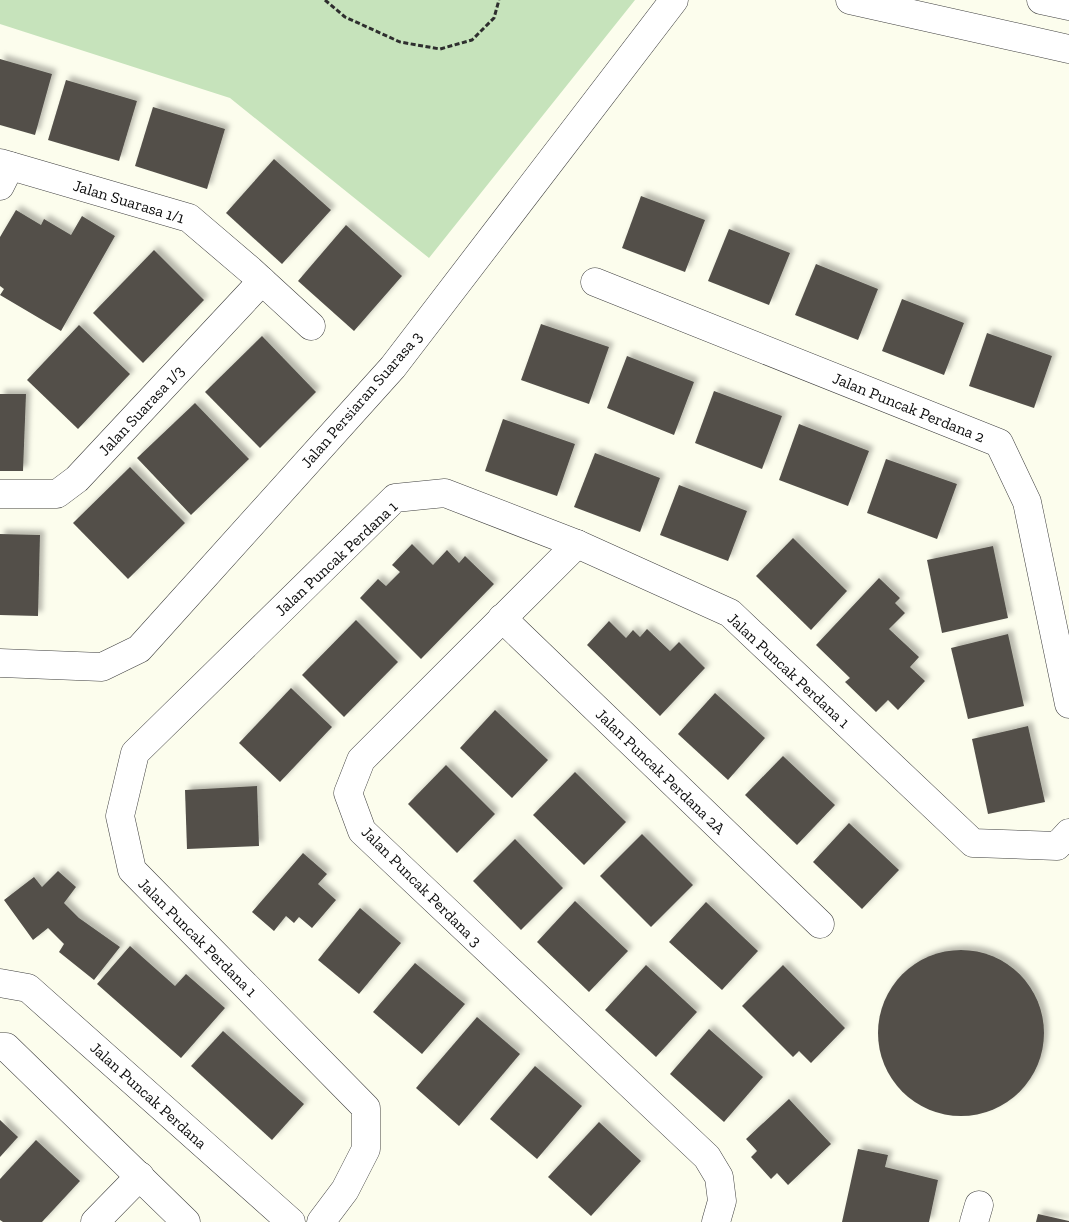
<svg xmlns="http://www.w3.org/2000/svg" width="1069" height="1222" font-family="'Zilla Slab',serif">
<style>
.green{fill:#c6e3bb}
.building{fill:#53504a;filter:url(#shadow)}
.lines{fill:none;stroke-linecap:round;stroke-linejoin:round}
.minor-casing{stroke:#3f3f3f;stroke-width:29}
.path{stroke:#2e2e2e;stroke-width:3;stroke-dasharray:5 2.5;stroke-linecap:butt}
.minor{stroke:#fff;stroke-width:28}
.labels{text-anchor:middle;stroke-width:5;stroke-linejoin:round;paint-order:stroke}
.street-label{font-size:16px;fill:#0c0c0c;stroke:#fff}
</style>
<defs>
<filter id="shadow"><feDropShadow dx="4.5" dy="-4.5" stdDeviation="2.5" flood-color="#0004"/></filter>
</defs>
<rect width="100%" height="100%" fill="#fcfded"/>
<polygon class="green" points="0,0 635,0 429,258 230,98 0,24"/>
<g class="building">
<polygon points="0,59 52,74 35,135 0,125"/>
<polygon points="66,80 137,101 119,161 48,140"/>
<polygon points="153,107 225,129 207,189 135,166"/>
<polygon points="274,159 331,210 282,264 226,213"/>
<polygon points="641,196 705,220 685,272 622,248"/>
<polygon points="16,210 41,225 44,219 71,235 82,216 115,236 61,331 0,295 4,289 0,286 0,237"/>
<polygon points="346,225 402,276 354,331 298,281"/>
<polygon points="729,229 790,253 769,305 708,281"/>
<polygon points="154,250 204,300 143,363 93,313"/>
<polygon points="816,264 878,289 858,340 795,315"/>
<polygon points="902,299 964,323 944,375 882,351"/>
<polygon points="541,324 609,347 589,404 521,380"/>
<polygon points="79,325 130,374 78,429 27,380"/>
<polygon points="987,333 1052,356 1034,408 969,386"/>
<polygon points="262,336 316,392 260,448 205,392"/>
<polygon points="627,356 694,382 674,435 607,408"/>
<polygon points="714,391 782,416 762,469 695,443"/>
<polygon points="0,394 26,394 23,471 0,471"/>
<polygon points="195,403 249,459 191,515 137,458"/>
<polygon points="503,419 575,444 557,496 485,471"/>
<polygon points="799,424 869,451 848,506 779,480"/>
<polygon points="595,453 660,478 640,532 574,507"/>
<polygon points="886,459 957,484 937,539 867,513"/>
<polygon points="130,467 185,523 128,579 73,523"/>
<polygon points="679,485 747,511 728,561 660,535"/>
<polygon points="0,534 40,535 38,616 0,615"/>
<polygon points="793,538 847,591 811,630 756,576"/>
<polygon points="412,544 433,565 447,550 459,563 465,556 494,584 421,659 360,598 378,579 386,586 400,572 392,565"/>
<polygon points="993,546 1008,618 942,633 927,560"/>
<polygon points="879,578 900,598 895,603 905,613 889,629 919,657 910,667 925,681 898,710 888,700 876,712 845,682 850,678 816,645"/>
<polygon points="356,620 398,662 344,717 302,675"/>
<polygon points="609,621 626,638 633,630 640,637 647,629 670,651 679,642 705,668 660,716 587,645"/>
<polygon points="1008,634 1024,706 968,719 951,648"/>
<polygon points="291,688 332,727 280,782 239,743"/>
<polygon points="715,693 765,738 728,780 678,734"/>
<polygon points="495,710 548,760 512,798 460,748"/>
<polygon points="1028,726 1045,802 988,814 972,739"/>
<polygon points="783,756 835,805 797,845 745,795"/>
<polygon points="446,765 495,814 457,853 408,804"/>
<polygon points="575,772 626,822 584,865 533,815"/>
<polygon points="257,786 259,846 187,849 185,790"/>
<polygon points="849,823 899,870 862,909 813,862"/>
<polygon points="642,834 693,885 651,927 600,876"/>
<polygon points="515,839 563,888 521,930 473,881"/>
<polygon points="303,853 327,874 318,884 336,900 312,928 299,917 294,923 286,916 274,931 252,912"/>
<polygon points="58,871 76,887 64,903 79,918 120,947 94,980 59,952 64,944 48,928 33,940 4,900 34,877 42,887"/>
<polygon points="575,901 628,951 589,992 537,942"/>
<polygon points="706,902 758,951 722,990 669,942"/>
<polygon points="360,908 401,943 359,994 318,960"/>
<polygon points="130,946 175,986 186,974 225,1008 181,1058 97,984"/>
<circle cx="961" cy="1033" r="83"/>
<polygon points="415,963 465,1004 422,1054 373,1012"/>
<polygon points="646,965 697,1012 656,1057 605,1010"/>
<polygon points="783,965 845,1028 811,1063 799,1051 793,1057 742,1006"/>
<polygon points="477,1017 520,1054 459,1126 416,1088"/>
<polygon points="709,1029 763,1077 724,1122 670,1074"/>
<polygon points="223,1031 304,1104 272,1140 191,1066"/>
<polygon points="535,1066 582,1106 537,1159 490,1119"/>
<polygon points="789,1099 831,1144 788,1185 777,1173 771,1179 751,1157 757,1151 746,1139"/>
<polygon points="0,1120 18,1137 0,1157"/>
<polygon points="599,1122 641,1161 591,1216 548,1177"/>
<polygon points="36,1140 80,1181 42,1222 3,1222 0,1220 0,1179"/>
<polygon points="858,1149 888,1155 885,1167 938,1180 929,1222 842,1222"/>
<polygon points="1038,1214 1069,1221 1069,1222 1036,1222"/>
</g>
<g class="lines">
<defs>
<g id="minor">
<polyline points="850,0 1069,49"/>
<polyline points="1041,0 1069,6"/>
<polyline points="0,163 189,218 250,270 311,326"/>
<polyline points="0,186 10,166"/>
<polyline points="595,282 999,443 1027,502 1069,704"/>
<polyline points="0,494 57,494 77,479 262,281"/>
<polyline points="577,544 361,760 348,793 362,831 707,1157 719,1177 722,1201 716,1222"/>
<polyline points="502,618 820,924"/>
<polyline points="0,663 102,667 139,649 393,367 674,0"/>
<polyline points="0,983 28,988 291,1222"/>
<polyline points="0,1047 6,1047 186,1222"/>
<polyline points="95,1222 140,1176"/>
<polyline points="321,1222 345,1190 366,1149 366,1108 132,870 120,816 135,753 395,498 445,493 577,544 730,613 973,843 1057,846 1069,833"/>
<polyline points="974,1222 979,1205"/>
</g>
</defs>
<use href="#minor" class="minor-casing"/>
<polyline class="path" points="325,0 345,17 400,42 440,49 472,40 494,18 499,0"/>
<use href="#minor" class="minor"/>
</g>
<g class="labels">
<g class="street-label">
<text transform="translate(129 201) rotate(17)" y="6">Jalan Suarasa 1/1</text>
<text transform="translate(361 399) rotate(-49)" y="6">Jalan Persiaran Suarasa 3</text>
<text transform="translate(909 407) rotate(22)" y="6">Jalan Puncak Perdana 2</text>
<text transform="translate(141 410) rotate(-47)" y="6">Jalan Suarasa 1/3</text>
<text transform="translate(336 558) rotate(-43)" y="6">Jalan Puncak Perdana 1</text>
<text transform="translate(789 670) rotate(43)" y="6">Jalan Puncak Perdana 1</text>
<text transform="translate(661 771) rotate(44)" y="6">Jalan Puncak Perdana 2A</text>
<text transform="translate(422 886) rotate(45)" y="6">Jalan Puncak Perdana 3</text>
<text transform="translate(198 937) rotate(45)" y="6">Jalan Puncak Perdana 1</text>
<text transform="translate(149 1095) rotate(42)" y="6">Jalan Puncak Perdana</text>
</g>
</g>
</svg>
